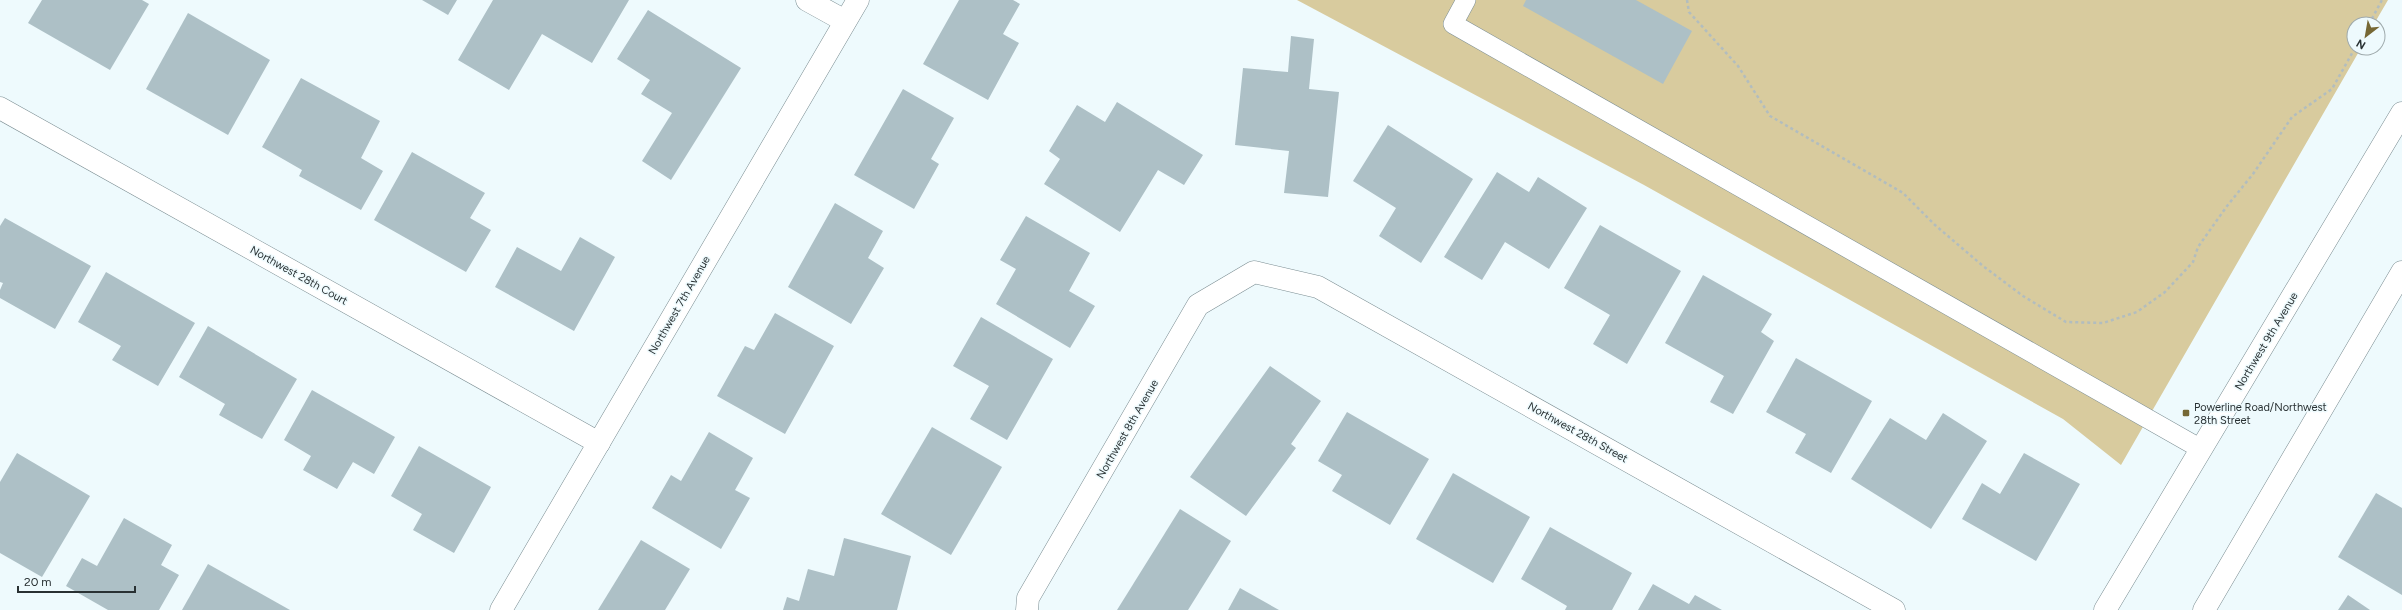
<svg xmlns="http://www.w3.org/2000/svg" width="2402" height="610" font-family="Figtree,sans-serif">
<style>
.green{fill:#d8cb9e}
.building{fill:#adc0c6}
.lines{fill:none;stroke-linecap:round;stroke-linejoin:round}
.lane-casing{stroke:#7b8d92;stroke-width:20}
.street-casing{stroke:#7b8d92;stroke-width:23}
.secondary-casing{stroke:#7b8d92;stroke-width:23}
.path{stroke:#b2bdbf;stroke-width:2.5;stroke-dasharray:3 3;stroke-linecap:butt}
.lane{stroke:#fff;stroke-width:19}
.street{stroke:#fff;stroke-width:22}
.secondary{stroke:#fff;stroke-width:22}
.poi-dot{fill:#766835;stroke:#eefafd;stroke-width:1.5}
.labels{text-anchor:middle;stroke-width:3;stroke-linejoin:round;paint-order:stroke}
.street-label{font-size:11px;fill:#293133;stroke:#eefafd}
.poi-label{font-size:11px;fill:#293133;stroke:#eefafd;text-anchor:start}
</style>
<rect width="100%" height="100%" fill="#eefafd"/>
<polygon class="green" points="1297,0 2388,0 2374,24 2354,24 2354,48 2361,48 2121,465 2063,419 1644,185"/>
<g class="building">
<polygon points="42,0 142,0 149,4 110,70 28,23"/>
<polygon points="422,0 457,0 448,15"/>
<polygon points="493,0 629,0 592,63 542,34 509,90 458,60"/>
<polygon points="959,0 1013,0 1020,4 1003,34 1019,43 988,100 923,64"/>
<polygon points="1526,0 1636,0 1692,31 1663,84 1523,6"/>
<polygon points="648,10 741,68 671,180 642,161 672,113 641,94 650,80 617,59"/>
<polygon points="188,13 270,60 228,135 146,89"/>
<polygon points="1291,36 1314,39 1309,89 1339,92 1328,197 1284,193 1289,151 1235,145 1243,68 1288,72"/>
<polygon points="301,78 380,121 361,158 383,171 361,210 299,176 302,170 262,147"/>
<polygon points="903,89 954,118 931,159 939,164 914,209 854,175"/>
<polygon points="1117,102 1203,155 1184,185 1158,170 1120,232 1044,184 1060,159 1049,151 1077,105 1105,122"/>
<polygon points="1388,125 1473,179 1421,263 1379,236 1396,208 1353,181"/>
<polygon points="412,152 485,193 470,218 491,230 466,272 374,220"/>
<polygon points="1497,172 1529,192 1538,177 1587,208 1549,269 1505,242 1482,280 1444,257"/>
<polygon points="835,203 883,231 868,258 884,268 851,324 788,287"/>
<polygon points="1026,216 1090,253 1069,291 1095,306 1070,348 996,304 1016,269 1000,260"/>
<polygon points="5,218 91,266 55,329 0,298 0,290 3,283 0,282 0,226"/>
<polygon points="1600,225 1681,271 1627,364 1593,344 1610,315 1564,288"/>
<polygon points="580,237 615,257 574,331 495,287 517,247 561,271"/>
<polygon points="106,272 195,323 158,386 112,360 121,346 78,322"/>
<polygon points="1703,275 1772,314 1761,332 1774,341 1733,414 1710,402 1724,376 1665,343"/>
<polygon points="775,313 834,346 785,434 717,396 745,346 754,350"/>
<polygon points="981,317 1053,359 1007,440 970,419 989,386 953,366"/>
<polygon points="208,326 297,379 262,439 219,415 225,404 179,377"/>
<polygon points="1796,358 1872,401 1831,473 1795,453 1806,434 1766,412"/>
<polygon points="1270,366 1321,401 1291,444 1296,448 1246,516 1190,477"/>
<polygon points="312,390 395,437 374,474 353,462 337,489 303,470 311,456 284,440"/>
<polygon points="1347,412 1429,459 1390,525 1332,491 1342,475 1318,461"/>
<polygon points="1943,413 1987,441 1931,529 1851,479 1890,418 1926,440"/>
<polygon points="932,427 1002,467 951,555 881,514"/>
<polygon points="709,432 753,458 735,490 750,498 721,549 652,508 671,475 681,481"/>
<polygon points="419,446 491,487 454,553 413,530 422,514 391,496"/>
<polygon points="17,453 90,496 42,577 0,553 0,482"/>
<polygon points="2024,453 2080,484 2036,561 1962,519 1982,483 2000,494"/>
<polygon points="1453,473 1530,517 1493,583 1416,539"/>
<polygon points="2376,493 2402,508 2402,595 2338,557"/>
<polygon points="1180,509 1231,541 1188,610 1117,610"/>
<polygon points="124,518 172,545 161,565 179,575 159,610 108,610 66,586 82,558 97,566"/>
<polygon points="1550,527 1632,573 1612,610 1565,610 1567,606 1521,579"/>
<polygon points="844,538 911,556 897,610 783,610 787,597 799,601 808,569 834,576"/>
<polygon points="641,540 690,569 665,610 598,610"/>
<polygon points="208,564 290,610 182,610"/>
<polygon points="1653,584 1689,604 1695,595 1722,610 1638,610"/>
<polygon points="1240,588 1279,610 1228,610"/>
<polygon points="2348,595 2370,610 2338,610"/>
</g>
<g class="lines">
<defs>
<polyline id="lane" points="1466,0 1453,24 2201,449"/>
<g id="street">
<polyline points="807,0 845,21"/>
<polyline points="0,108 599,443"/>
<polyline points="501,610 858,0"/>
<polyline points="1027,610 1028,598 1198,305 1254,272 1318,287 1894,610"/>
</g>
<g id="secondary">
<polyline points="2105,610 2402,113"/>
<polyline points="2204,610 2402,272"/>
</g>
</defs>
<use href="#lane" class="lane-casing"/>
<use href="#street" class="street-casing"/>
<use href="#secondary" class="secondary-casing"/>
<g class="path">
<polyline points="1687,0 1689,12 1738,66 1770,116 1903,193 1935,225 1983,266 2023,296 2066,322 2103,323 2137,312 2165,292 2193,262 2198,247 2227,206 2253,174 2292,117 2332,89 2355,48"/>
<polyline points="2369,24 2382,0"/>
</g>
<use href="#lane" class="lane"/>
<use href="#street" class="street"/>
<use href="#secondary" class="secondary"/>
</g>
<rect class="poi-dot" x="2182" y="409" width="8" height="8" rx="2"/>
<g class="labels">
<g class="street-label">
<text transform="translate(299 275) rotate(29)" y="4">Northwest 28th Court</text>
<text transform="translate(679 305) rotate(-60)" y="4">Northwest 7th Avenue</text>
<text transform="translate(2266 341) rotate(-59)" y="4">Northwest 9th Avenue</text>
<text transform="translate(1127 429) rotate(-60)" y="4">Northwest 8th Avenue</text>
<text transform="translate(1578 432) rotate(29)" y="4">Northwest 28th Street</text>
</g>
<g class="poi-label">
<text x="2194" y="411">Powerline Road/Northwest<tspan x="2194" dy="13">28th Street</tspan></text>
</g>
</g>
<g transform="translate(2366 36) rotate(211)"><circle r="19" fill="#eefafd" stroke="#9faaac"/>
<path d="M0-3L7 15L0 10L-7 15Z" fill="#766835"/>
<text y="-6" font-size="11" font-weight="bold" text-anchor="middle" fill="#293133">N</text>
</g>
<path d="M18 586v6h117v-6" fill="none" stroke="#293133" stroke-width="2"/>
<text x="24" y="586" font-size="12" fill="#293133" stroke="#eefafd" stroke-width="3" paint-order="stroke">20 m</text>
</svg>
